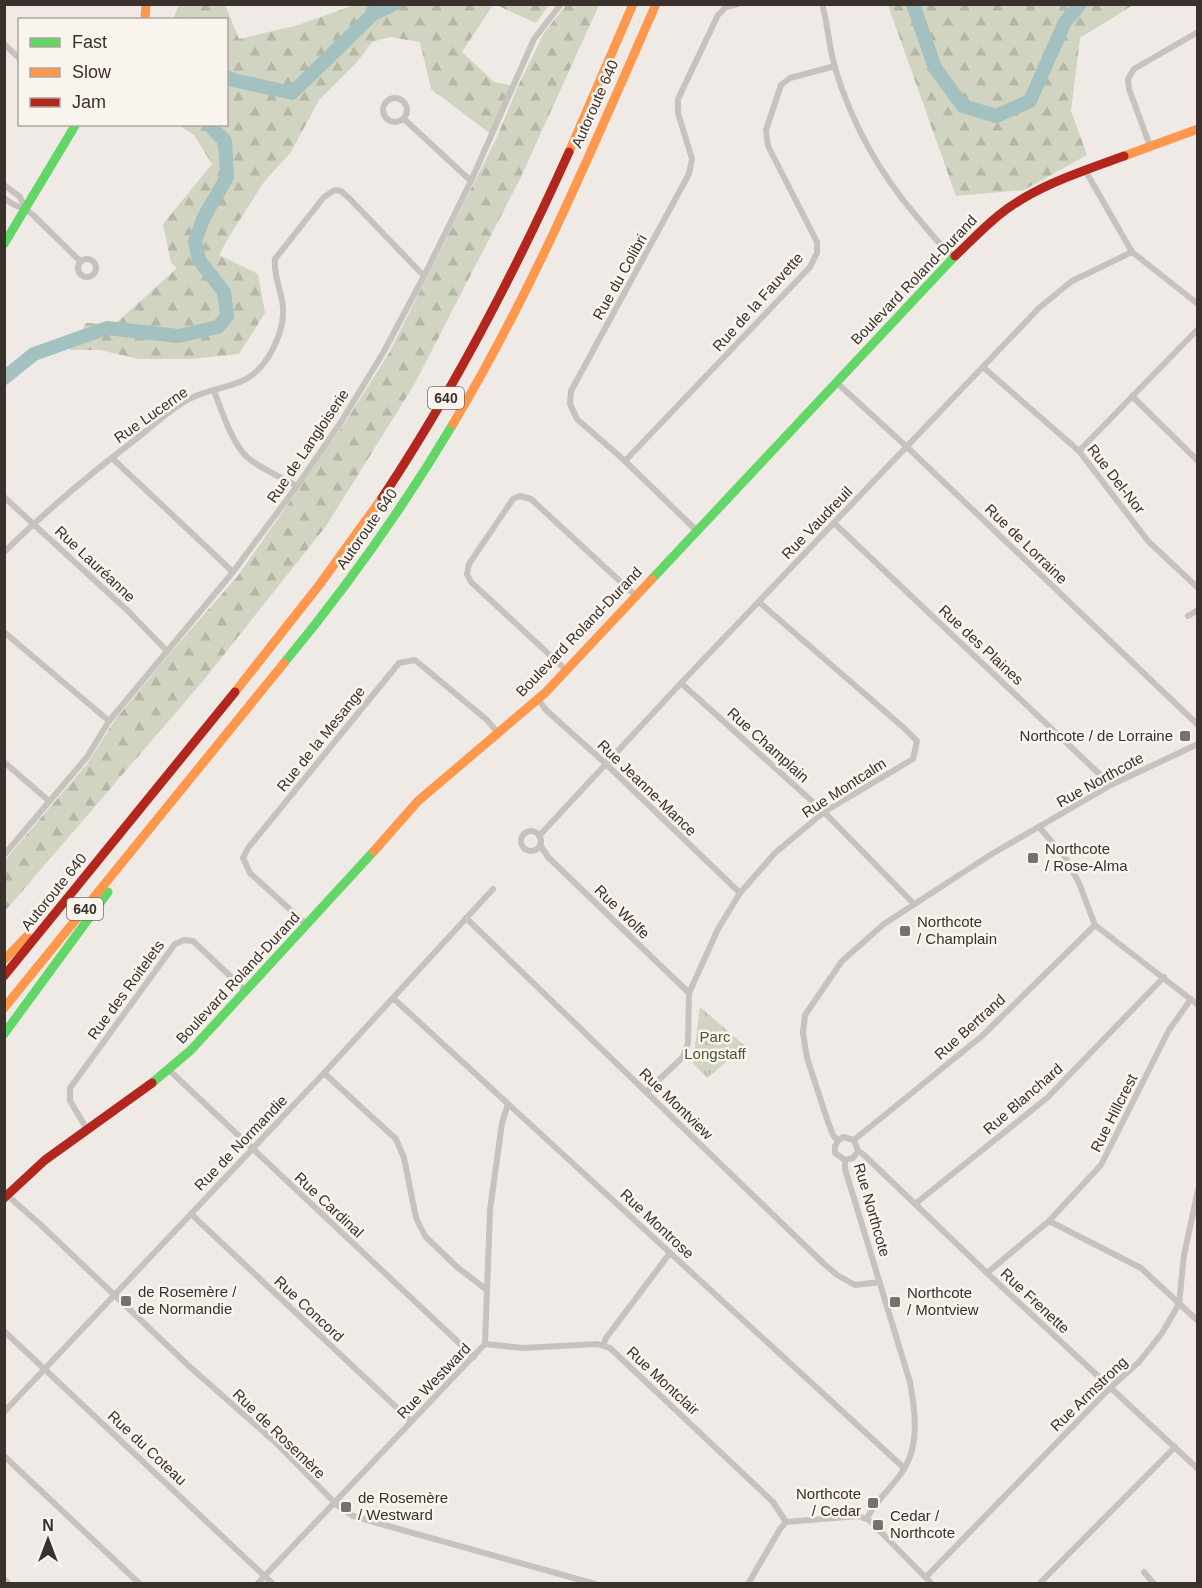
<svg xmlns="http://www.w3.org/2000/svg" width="1202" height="1588" font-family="Arial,sans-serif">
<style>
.grass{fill:url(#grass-tufts)}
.forest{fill:url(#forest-firs)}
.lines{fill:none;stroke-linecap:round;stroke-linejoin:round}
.river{stroke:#a2c1c0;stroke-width:14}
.street{stroke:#c8c2be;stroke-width:6}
.fast{stroke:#63d668;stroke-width:9}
.slow{stroke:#ff974d;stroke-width:9}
.jam{stroke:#b3261e;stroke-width:9}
.poi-dot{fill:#79716d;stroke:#faf4ee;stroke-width:2}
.labels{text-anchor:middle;stroke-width:5;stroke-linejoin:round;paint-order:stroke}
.shield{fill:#faf4ee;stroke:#746b66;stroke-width:1.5}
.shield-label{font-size:14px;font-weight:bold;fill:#3a302c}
.street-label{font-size:15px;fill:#3a302c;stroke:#faf4ee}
.poi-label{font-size:15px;fill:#3a302c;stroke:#faf4ee;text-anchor:start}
.park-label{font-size:15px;fill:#4b5830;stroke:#faf4ee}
</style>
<defs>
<pattern id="grass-tufts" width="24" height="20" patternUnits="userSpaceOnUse" patternTransform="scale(1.5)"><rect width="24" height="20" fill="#d1d4c1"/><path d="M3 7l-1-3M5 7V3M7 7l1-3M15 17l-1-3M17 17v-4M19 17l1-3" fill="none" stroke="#b4b6a6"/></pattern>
<pattern id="forest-firs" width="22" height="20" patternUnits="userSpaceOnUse" patternTransform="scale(1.5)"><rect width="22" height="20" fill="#d1d4c1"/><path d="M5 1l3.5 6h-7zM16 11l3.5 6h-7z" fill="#b4b6a6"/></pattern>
</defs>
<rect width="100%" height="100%" fill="#efeae6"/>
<polygon class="grass" points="700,1007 745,1046 707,1078 693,1063"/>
<g class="forest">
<polygon points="179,5 225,5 239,39 298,25 354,5 493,5 462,52 494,82 514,86 492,135 431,89 420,42 390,37 372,42 357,62 319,100 291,152 264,182 230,235 219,255 258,274 265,313 239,354 191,359 138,359 100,350 70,350 86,323 115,324 177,268 171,263 163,224 212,164 194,135 178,125 226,124 226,20 173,19"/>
<polygon points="496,5 549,5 536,23"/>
<polygon points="566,5 599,5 520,179 414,385 326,526 203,681 5,911 5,860 87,764 115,720 171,652 237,577 346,421 389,353 496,139 518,86 544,33"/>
<polygon points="888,5 1133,5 1080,38 1071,111 1087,155 1024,190 956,196"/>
</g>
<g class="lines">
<g class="river">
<polyline points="913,4 935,68 963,106 996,116 1030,101 1065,22 1080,4"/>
<polyline points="226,77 233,80 292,93 373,14 394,4"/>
<polyline points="4,378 34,354 107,328 178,336 218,327 227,316 224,292 199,260 195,241 204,217 227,177 225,141 208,124"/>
</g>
<g class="street">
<path d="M822,4C828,25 829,47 835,68C852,124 879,173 917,217C929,231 940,246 954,257"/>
<polyline points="4,44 20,59"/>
<circle cx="395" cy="110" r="12"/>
<polyline points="404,119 471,181"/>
<polyline points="1150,146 1129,89 1128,79 1134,69 1198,32"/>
<polyline points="1085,170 1132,252 1198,304"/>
<polyline points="4,185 20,197 25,209"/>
<path d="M4,198C14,207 24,207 33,215L80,261"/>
<circle cx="87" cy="268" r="9"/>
<polyline points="983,367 1079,451 1148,541 1198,588"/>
<polyline points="836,382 907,447 1198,725"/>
<path d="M214,391C222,411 232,444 248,458C263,470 281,477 297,486"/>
<polyline points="1132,396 1198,461"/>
<polyline points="1079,451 1198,329"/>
<polyline points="112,458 233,572"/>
<polyline points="625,461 810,267 817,253 817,242 768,146 766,130 781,85 790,78 835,66"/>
<polyline points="4,497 128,611 167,651"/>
<polyline points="834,523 1111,785"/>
<polyline points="697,531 625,461 577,419 570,404 571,391 689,174 692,159 678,113 678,99 718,15 726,7 738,4"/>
<path d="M4,552C46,511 90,474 136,439C154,425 171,408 191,398C222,383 247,391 269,356C277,342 284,324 283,308C282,291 273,276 275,259L324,197L335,190L341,191L350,199L424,276"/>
<polyline points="1188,616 1198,610"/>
<polyline points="4,632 109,721"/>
<polyline points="566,670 471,582 467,574 469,564 513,499 520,496 531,499 636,596"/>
<polyline points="681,683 824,812 913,903"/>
<polyline points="538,699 546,710 606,764 740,893"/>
<polyline points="4,762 49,801"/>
<polyline points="1040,828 1065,857 1079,883 1095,925 1198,1005"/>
<circle cx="531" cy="841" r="10"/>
<polyline points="539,836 681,683 1039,308 1072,281 1132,252"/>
<polyline points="540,845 548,857 689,993"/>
<polyline points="4,855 87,757 109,721 233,572 297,486 341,422 383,353 424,276 471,181 534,39 561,4"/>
<polyline points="466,918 822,1262 837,1275 855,1285 880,1282"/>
<polyline points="307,925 250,873 243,858 248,848 399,663 415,660 487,720 498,733"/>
<polyline points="393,998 904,1468"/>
<polyline points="169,1070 474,1357"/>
<polyline points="324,1073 396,1139 404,1158 416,1218 425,1236 457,1267 487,1290"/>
<polyline points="646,1092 683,1057 688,1043 689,993 718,929 740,893 775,853 824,812 913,759 917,741 904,728 759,602"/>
<polyline points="87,1129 70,1101 70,1088 175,944 184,940 193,941 246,991"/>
<polyline points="854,1140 858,1151 863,1154 987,1273 1198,1469"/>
<polyline points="854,1140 982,1036 1095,925"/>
<polyline points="838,1141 833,1135 827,1119 807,1058 803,1033 805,1015 842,961 884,924 990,855 1111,785 1198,744"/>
<polyline points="838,1141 835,1146 835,1153 845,1160"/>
<polyline points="838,1141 843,1137 854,1140"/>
<path d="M845,1160V1169L910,1382C915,1410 920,1444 904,1469C893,1487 876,1500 867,1518"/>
<polyline points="845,1160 853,1158 858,1151"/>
<polyline points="7,1195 42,1226 190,1367 275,1442 337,1505 353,1516 381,1524 595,1584"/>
<polyline points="915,1204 1047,1098 1164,977"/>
<polyline points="191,1214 411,1421"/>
<polyline points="1049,1221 1141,1268 1198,1321"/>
<polyline points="987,1273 1049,1221 1101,1165 1169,1030 1191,999"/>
<polyline points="4,1331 273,1584"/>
<polyline points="485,1344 523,1348 597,1344 610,1348 773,1502 786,1522"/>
<polyline points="603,1345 606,1338 670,1253"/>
<polyline points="4,1412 324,1073 493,889"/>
<polyline points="4,1456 140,1584"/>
<polyline points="1144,1572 1154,1584"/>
<polyline points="926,1577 1111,1387 1139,1362 1162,1333 1179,1304 1184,1255 1198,1190"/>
<polyline points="4,1579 9,1584"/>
<polyline points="257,1584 485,1344 490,1210 502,1123 508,1104"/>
<polyline points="748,1584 780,1529 786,1522 858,1516 869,1520 932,1584"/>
<polyline points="1039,1584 1175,1447"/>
</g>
<g class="fast">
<polyline points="4,244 76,124"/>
<polyline points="652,579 955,256"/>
<path d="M284,663C346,588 403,508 453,424"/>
<polyline points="4,1034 108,892"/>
<polyline points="152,1083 191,1050 374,851"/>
</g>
<g class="slow">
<polyline points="145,20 146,4"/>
<polyline points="569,152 633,4"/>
<polyline points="1124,156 1198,129"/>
<path d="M453,424C533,290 593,147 656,4"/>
<polyline points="235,692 320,584 382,498"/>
<polyline points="374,851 418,801 545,693 652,579"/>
<polyline points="4,960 27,936"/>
<polyline points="4,1008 284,663"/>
</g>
<g class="jam">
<path d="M955,256C969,243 983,228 999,215C1035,186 1080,172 1124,156"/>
<path d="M382,498C455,388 515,272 569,152"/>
<polyline points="4,976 235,692"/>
<polyline points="4,1198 45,1160 152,1083"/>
</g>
</g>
<g class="poi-dot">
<rect x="1179" y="730" width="12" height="12" rx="3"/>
<rect x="1027" y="852" width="12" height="12" rx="3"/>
<rect x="899" y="925" width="12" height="12" rx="3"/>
<rect x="120" y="1295" width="12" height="12" rx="3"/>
<rect x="889" y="1296" width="12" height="12" rx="3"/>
<rect x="867" y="1497" width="12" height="12" rx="3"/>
<rect x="340" y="1501" width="12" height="12" rx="3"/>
<rect x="872" y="1519" width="12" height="12" rx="3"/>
</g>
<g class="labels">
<g class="shield">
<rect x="428" y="387" width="36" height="22" rx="4.5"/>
<rect x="67" y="898" width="36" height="22" rx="4.5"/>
</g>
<g class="shield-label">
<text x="446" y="403">640</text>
<text x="85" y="914">640</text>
</g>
<g class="street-label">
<text transform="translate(595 104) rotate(-66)" y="5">Autoroute 640</text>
<text transform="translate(620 277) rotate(-61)" y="5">Rue du Colibri</text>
<text transform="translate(914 280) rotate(-46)" y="5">Boulevard Roland-Durand</text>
<text transform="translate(758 302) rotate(-48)" y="5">Rue de la Fauvette</text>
<text transform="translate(151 415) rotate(-35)" y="5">Rue Lucerne</text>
<text transform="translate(308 446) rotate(-56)" y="5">Rue de Langloiserie</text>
<text transform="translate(1116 479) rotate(52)" y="5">Rue Del-Nor</text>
<text transform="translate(817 523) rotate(-46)" y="5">Rue Vaudreuil</text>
<text transform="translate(367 529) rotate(-55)" y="5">Autoroute 640</text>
<text transform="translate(1026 544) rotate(44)" y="5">Rue de Lorraine</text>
<text transform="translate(95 564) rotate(43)" y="5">Rue Lauréanne</text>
<text transform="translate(579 632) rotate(-46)" y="5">Boulevard Roland-Durand</text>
<text transform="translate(981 645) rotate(43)" y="5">Rue des Plaines</text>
<text transform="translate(321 739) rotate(-51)" y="5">Rue de la Mesange</text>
<text transform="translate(768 745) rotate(42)" y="5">Rue Champlain</text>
<text transform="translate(1100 780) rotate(-29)" y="5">Rue Northcote</text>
<text transform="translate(647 788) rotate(44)" y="5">Rue Jeanne-Mance</text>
<text transform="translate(844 788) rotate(-33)" y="5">Rue Montcalm</text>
<text transform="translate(54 892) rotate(-51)" y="5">Autoroute 640</text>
<text transform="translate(622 912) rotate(44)" y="5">Rue Wolfe</text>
<text transform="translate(238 978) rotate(-47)" y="5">Boulevard Roland-Durand</text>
<text transform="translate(126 990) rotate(-54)" y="5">Rue des Roitelets</text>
<text transform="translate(970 1027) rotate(-42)" y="5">Rue Bertrand</text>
<text transform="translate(1023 1099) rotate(-41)" y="5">Rue Blanchard</text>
<text transform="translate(676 1104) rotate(44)" y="5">Rue Montview</text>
<text transform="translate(1114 1113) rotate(-63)" y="5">Rue Hillcrest</text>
<text transform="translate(241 1143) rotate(-46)" y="5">Rue de Normandie</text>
<text transform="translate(329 1205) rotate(43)" y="5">Rue Cardinal</text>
<text transform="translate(872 1210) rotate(74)" y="5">Rue Northcote</text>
<text transform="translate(657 1224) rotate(43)" y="5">Rue Montrose</text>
<text transform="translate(1035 1301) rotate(43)" y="5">Rue Frenette</text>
<text transform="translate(309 1309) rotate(43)" y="5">Rue Concord</text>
<text transform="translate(434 1381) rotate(-46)" y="5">Rue Westward</text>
<text transform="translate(663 1381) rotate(43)" y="5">Rue Montclair</text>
<text transform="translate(1089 1394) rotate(-44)" y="5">Rue Armstrong</text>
<text transform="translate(279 1434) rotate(44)" y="5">Rue de Rosemère</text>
<text transform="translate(147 1448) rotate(43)" y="5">Rue du Coteau</text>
</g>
<g class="poi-label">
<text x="1173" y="741" text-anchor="end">Northcote / de Lorraine</text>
<text x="1045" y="854">Northcote<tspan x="1045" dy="17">/ Rose-Alma</tspan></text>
<text x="917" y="927">Northcote<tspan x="917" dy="17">/ Champlain</tspan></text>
<text x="138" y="1297">de Rosemère /<tspan x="138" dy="17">de Normandie</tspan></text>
<text x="907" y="1298">Northcote<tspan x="907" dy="17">/ Montview</tspan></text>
<text x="861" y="1499" text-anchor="end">Northcote<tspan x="861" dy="17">/ Cedar</tspan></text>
<text x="358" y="1503">de Rosemère<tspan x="358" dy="17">/ Westward</tspan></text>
<text x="890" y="1521">Cedar /<tspan x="890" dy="17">Northcote</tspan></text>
</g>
<g class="park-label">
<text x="715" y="1042">Parc<tspan x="715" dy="17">Longstaff</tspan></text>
</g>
</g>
<rect width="1202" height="1588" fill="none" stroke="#3a302c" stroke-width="12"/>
<rect x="18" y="18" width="210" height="108" fill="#faf4ee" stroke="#ada6a0" stroke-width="1.5"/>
<rect x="30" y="38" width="30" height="9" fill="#63d668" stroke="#ada6a0" stroke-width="1.5"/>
<text x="72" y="48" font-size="18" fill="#3a302c">Fast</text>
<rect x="30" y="68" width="30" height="9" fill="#ff974d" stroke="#ada6a0" stroke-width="1.5"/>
<text x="72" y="78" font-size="18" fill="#3a302c">Slow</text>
<rect x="30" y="98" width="30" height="9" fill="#b3261e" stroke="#ada6a0" stroke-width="1.5"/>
<text x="72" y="108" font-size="18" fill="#3a302c">Jam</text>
<g transform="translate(48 1540)" stroke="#faf4ee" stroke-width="4.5" paint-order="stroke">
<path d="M0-4.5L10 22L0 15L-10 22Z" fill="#3a302c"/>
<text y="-9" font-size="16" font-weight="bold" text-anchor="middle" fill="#3a302c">N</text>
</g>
</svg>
